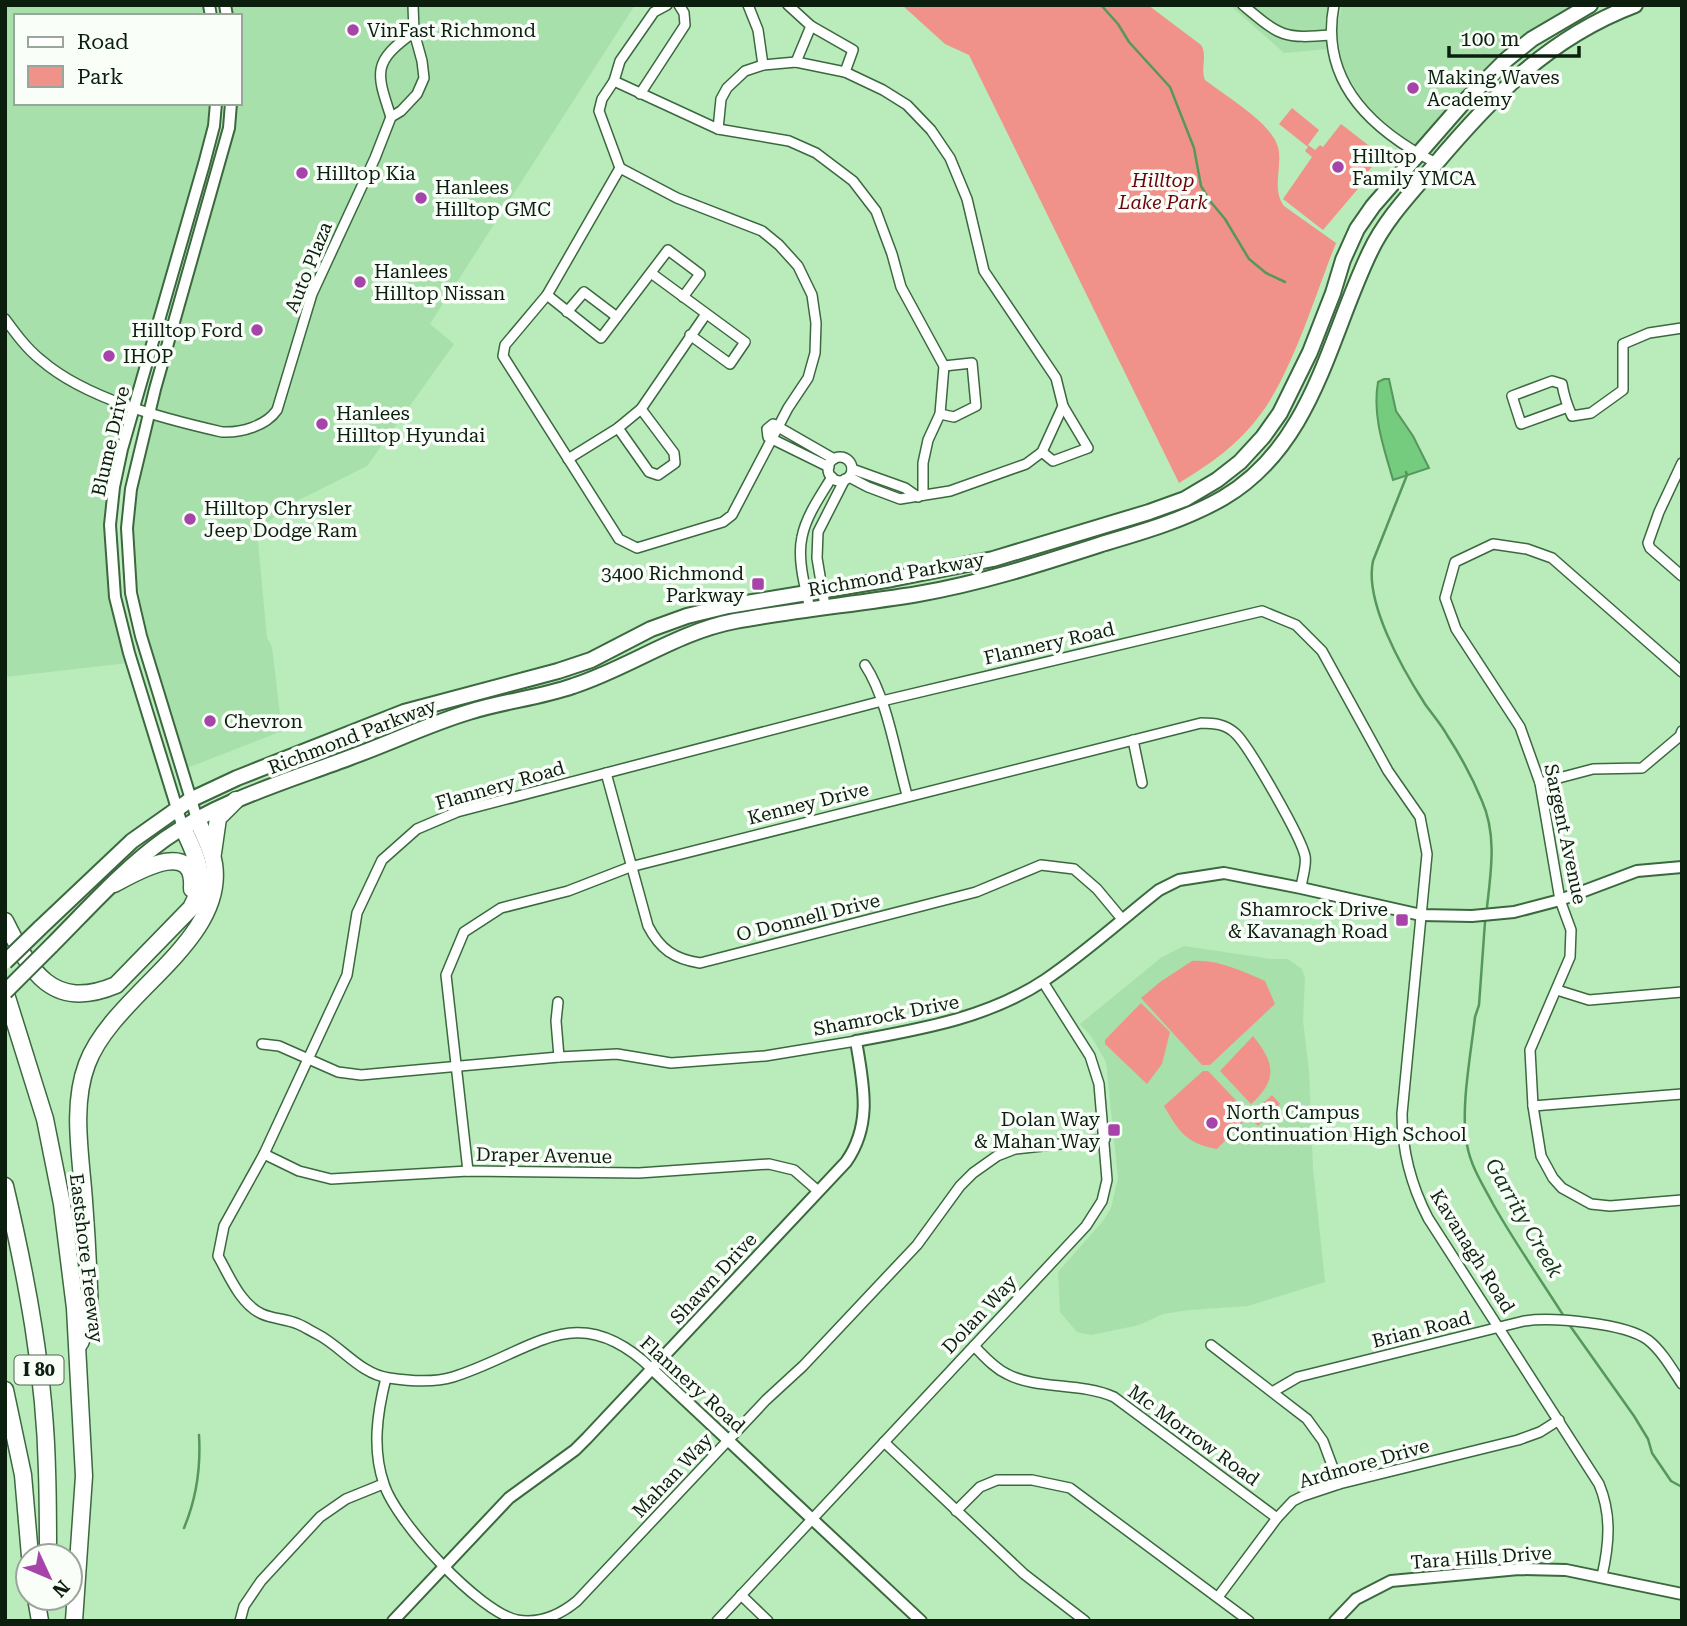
<svg xmlns="http://www.w3.org/2000/svg" width="1687" height="1626" font-family="'Roboto Serif',serif">
<style>
.built{fill:#a8e0ab}
.green{fill:#f09289}
.water{fill:#75cb7e;stroke:#56975c;stroke-width:2}
.lines{fill:none;stroke-linecap:round;stroke-linejoin:round}
.stream{stroke:#56975c;stroke-width:2.5}
.minor-casing{stroke:#3b683f;stroke-width:12}
.tertiary-casing{stroke:#3b683f;stroke-width:14}
.trunk-casing{stroke:#3b683f;stroke-width:18}
.motorway-casing{stroke:#3b683f;stroke-width:19}
.minor{stroke:#fff;stroke-width:9}
.tertiary{stroke:#fff;stroke-width:10}
.trunk{stroke:#fff;stroke-width:14}
.motorway{stroke:#fff;stroke-width:16}
.trunk-bridge-casing{stroke:#3b683f;stroke-width:18;stroke-linecap:butt}
.trunk-bridge{stroke:#fff;stroke-width:14}
.poi-dot{fill:#a744aa;stroke:#f9fef9;stroke-width:2.5}
.labels{text-anchor:middle;stroke-width:7;stroke-linejoin:round;paint-order:stroke}
.shield{fill:#f9fef9;stroke:#536254;stroke-width:2}
.shield-label{font-size:18px;font-weight:bold;fill:#0c1f0e}
.poi-label{font-size:19px;fill:#0c1f0e;stroke:#f9fef9;text-anchor:start}
.park-label{font-size:19px;font-style:italic;fill:#6c030a;stroke:#f9fef9}
.street-label{font-size:19px;fill:#0c1f0e;stroke:#f9fef9}
.water-label{font-size:21px;font-style:italic;fill:#133618;stroke:#f9fef9}
</style>
<rect width="100%" height="100%" fill="#b9ebbb"/>
<g class="built">
<polygon points="5,5 206,5 208,16 16,16 16,103 212,103 212,119 154,324 110,468 105,530 110,594 128,663 5,677"/>
<polygon points="226,5 635,5 430,324 454,344 367,466 287,506 257,532 267,638 272,647 282,731 182,770 147,648 131,540 133,506 154,410 233,103 240,103 240,16 228,16"/>
<polygon points="1230,5 1330,5 1328,49 1284,53"/>
<polygon points="1342,5 1582,5 1542,27 1416,149 1366,106 1343,68 1336,31"/>
<polygon points="1184,946 1271,959 1288,959 1302,969 1305,978 1303,1020 1309,1071 1313,1168 1325,1282 1248,1306 1189,1310 1163,1314 1139,1325 1091,1335 1077,1332 1060,1312 1058,1272 1103,1221 1111,1208 1118,1178 1106,1062 1091,1036 1080,1024 1162,957"/>
</g>
<g class="green">
<path d="M902,5H1148L1201,45C1208,56 1200,68 1205,80C1225,96 1271,122 1278,147C1283,166 1271,189 1284,206L1336,243C1315,295 1293,371 1260,415C1239,444 1209,465 1179,483L969,55L945,44Z"/>
<polygon points="1292,108 1319,130 1308,145 1315,150 1320,145 1323,147 1341,124 1381,155 1360,182 1362,184 1323,230 1283,199 1312,157 1305,151 1308,147 1279,124"/>
<path d="M1192,961C1216,959 1243,971 1265,981L1275,1004L1210,1065H1202L1141,998L1160,982Z"/>
<polygon points="1141,1003 1170,1032 1162,1064 1147,1084 1105,1044 1105,1040"/>
<path d="M1253,1036C1275,1063 1278,1080 1251,1104L1220,1071Z"/>
<path d="M1203,1071H1208L1250,1115L1217,1149C1187,1144 1179,1132 1164,1106Z"/>
<polygon points="1272,1095 1280,1104 1258,1126 1249,1117"/>
</g>
<path class="water" d="M1384,379H1389L1396,411L1413,436L1429,468L1393,480C1384,448 1372,416 1378,382Z"/>
<g class="lines">
<g class="stream">
<polyline points="1101,5 1118,24 1129,42 1170,87 1194,148 1201,186 1210,201 1225,219 1249,259 1266,273 1285,282"/>
<path d="M1406,472L1407,475L1373,561C1364,602 1403,670 1425,704C1432,714 1441,724 1447,735C1460,755 1473,779 1482,801C1497,835 1491,871 1487,907"/>
<path d="M1485,922L1479,1005L1475,1017C1471,1054 1460,1109 1467,1145C1471,1167 1483,1185 1493,1204C1515,1243 1541,1280 1565,1318"/>
<polyline points="1568,1323 1634,1416 1648,1439 1652,1453 1671,1481 1682,1487"/>
<path d="M184,1528C197,1497 201,1468 199,1435"/>
</g>
<defs>
<g id="minor">
<polyline points="748,5 758,30 763,65"/>
<polyline points="788,5 811,26 853,50 845,72"/>
<path d="M1243,5C1280,36 1282,39 1331,35"/>
<path d="M1334,5C1319,82 1373,131 1436,163"/>
<polyline points="796,62 811,26"/>
<polyline points="614,81 718,129 789,141 816,153 853,181 876,211 892,254 901,287 944,366 940,414 928,440 923,463 923,495"/>
<polyline points="640,94 685,25 684,13 679,5"/>
<path d="M391,117C376,72 372,62 414,32"/>
<polyline points="718,129 721,99 727,88 745,71 763,65 796,62 845,72 883,90 907,105 931,130 950,158 967,199 984,271 1056,378 1063,406 1042,452 1026,464 950,491 900,499 868,487 849,477"/>
<polygon points="620,168 677,198 762,231 779,245 798,266 812,295 816,323 815,353 808,378 788,408 732,515 723,522 637,548 619,539 503,356 505,345 547,295"/>
<polyline points="620,168 599,111 602,99 614,81 620,61 654,12 667,5"/>
<polyline points="651,273 745,342 730,364 690,335"/>
<polyline points="547,295 601,338 668,250 700,274 683,297"/>
<polyline points="567,312 584,292 617,317"/>
<path d="M5,319C16,334 27,349 41,360C86,399 165,419 222,432C241,433 266,426 277,410L312,294L375,158L391,117L401,111L417,94L424,78L422,61L414,32L413,5"/>
<path d="M1568,407L1521,424L1512,396L1552,381L1562,384C1564,396 1567,405 1572,416L1591,413L1623,390V344L1649,333L1682,328"/>
<polyline points="940,414 954,417 976,406 972,363 944,366"/>
<polyline points="618,428 649,472 658,475 675,463 674,453 641,409"/>
<polyline points="1042,452 1053,461 1088,448 1063,406"/>
<circle cx="840" cy="469" r="12"/>
<polyline points="568,459 618,428 641,409 706,314"/>
<polyline points="1682,463 1659,512 1648,543 1650,548 1682,576"/>
<polyline points="829,467 768,437 767,429 773,424 834,459"/>
<polyline points="852,469 905,488 918,497"/>
<polyline points="825,606 817,558 818,532 845,479"/>
<path d="M810,609C805,587 797,559 802,537C806,516 821,495 832,477"/>
<path d="M865,665C887,698 896,756 907,795"/>
<polyline points="1682,672 1552,558 1527,549 1493,544 1455,562 1445,598 1456,629 1520,727 1540,783 1560,900 1571,930 1570,957 1530,1050 1533,1106 1541,1156 1553,1178 1562,1188 1591,1204 1610,1206 1682,1200"/>
<polyline points="1133,740 1142,783"/>
<path d="M606,773L648,926C660,949 674,959 700,963L976,892L1041,865L1074,869L1097,889L1122,919"/>
<polyline points="1540,783 1593,769 1642,768 1680,736 1682,731"/>
<polyline points="1557,990 1589,1000 1682,992"/>
<polyline points="558,1002 556,1021 559,1057"/>
<polyline points="262,1044 279,1046 338,1072 361,1075 559,1057 617,1054 671,1063 765,1056 856,1041"/>
<polyline points="1533,1106 1682,1094"/>
<polyline points="264,1154 299,1171 331,1179 468,1171 639,1173 769,1164 794,1170 818,1191"/>
<path d="M468,1171L446,975L464,932L501,908L568,891L630,867L1201,723C1214,723 1226,724 1236,734C1250,748 1301,837 1305,856C1307,865 1302,878 1301,888"/>
<polyline points="1211,1345 1307,1419 1323,1441 1339,1484"/>
<path d="M974,1346C984,1356 994,1368 1007,1374C1037,1390 1080,1382 1114,1397L1277,1518"/>
<path d="M652,1369C576,1296 533,1352 453,1377C434,1383 409,1381 389,1378C360,1374 341,1346 317,1334C311,1331 305,1327 298,1324C287,1319 273,1319 262,1314C240,1304 229,1275 218,1256L224,1226L264,1154L347,975L357,913L382,860L417,829L457,812L882,701L1262,611L1296,625L1322,651L1388,771L1420,817L1427,854L1402,1114C1402,1151 1411,1185 1428,1218L1599,1484C1612,1515 1609,1545 1602,1576"/>
<path d="M386,1378C377,1413 372,1450 384,1484C396,1522 479,1612 517,1620C539,1624 560,1615 577,1601L766,1400L803,1366L917,1245L960,1186L973,1173L997,1156L1015,1149L1105,1139"/>
<path d="M1274,1391L1298,1377L1524,1321C1552,1317 1625,1323 1648,1340C1662,1351 1672,1369 1682,1384"/>
<polyline points="884,1442 1024,1574 1085,1621"/>
<polyline points="956,1511 980,1487 997,1480 1032,1480 1070,1488 1249,1621"/>
<polyline points="741,1595 768,1621"/>
<polyline points="1218,1597 1277,1518 1293,1501 1303,1496 1339,1484 1518,1440 1540,1432 1559,1420"/>
<polyline points="240,1621 244,1606 261,1581 320,1517 346,1499 383,1484"/>
<polyline points="717,1621 1086,1226 1102,1201 1107,1180 1099,1084 1090,1056 1043,982"/>
</g>
<g id="tertiary">
<polyline points="209,5 211,16"/>
<polyline points="225,5 227,16"/>
<polyline points="197,819 141,636 131,593 127,528 131,489 155,389 229,128 231,103"/>
<polyline points="183,828 129,653 115,597 110,525 114,487 122,449 204,164 214,126 216,103"/>
<polyline points="652,1369 921,1621"/>
<path d="M393,1621L509,1498L575,1450L587,1438L846,1162C873,1124 863,1083 856,1041C921,1029 988,1018 1045,980C1085,953 1121,920 1159,890L1179,880L1224,873L1301,888L1421,915L1472,916L1514,912L1560,900L1637,871L1682,867"/>
<polyline points="1335,1621 1356,1599 1391,1581 1519,1569 1566,1570 1682,1594"/>
</g>
<g id="trunk">
<polyline points="40,928 132,841 190,800 237,778 404,712 558,671 591,660 651,629 687,616 728,606 892,579 993,559 1149,512 1185,499 1217,480 1240,462 1263,437 1280,413 1310,352 1333,293 1343,260 1357,229 1373,206 1462,104 1506,60 1532,39 1590,5"/>
<path d="M51,946C87,910 123,869 165,839C220,800 288,781 351,757C390,743 429,724 469,712C503,701 539,698 573,686C629,668 677,632 735,621C795,610 857,604 918,594C982,583 1043,563 1105,543C1146,531 1186,519 1223,498C1313,445 1328,339 1370,252C1385,220 1410,194 1433,167C1492,97 1548,38 1635,5"/>
</g>
<g id="motorway">
<polyline points="213,853 218,818 236,800"/>
<path d="M114,884C135,873 196,836 192,889"/>
<path d="M5,921C30,971 52,1012 116,985L191,908C208,877 197,858 183,828"/>
<polyline points="5,991 45,1119 62,1204 75,1308 84,1476 74,1621"/>
<path d="M5,1186C27,1279 45,1375 47,1471C48,1499 48,1528 48,1556"/>
<path d="M80,1343L90,1318C89,1279 87,1240 84,1201C81,1157 71,1106 87,1064C113,994 226,942 214,864C212,849 203,834 197,819"/>
<polyline points="5,1390 23,1475 30,1556"/>
<polyline points="36,1598 40,1621"/>
</g>
</defs>
<use href="#minor" class="minor-casing"/>
<use href="#tertiary" class="tertiary-casing"/>
<use href="#trunk" class="trunk-casing"/>
<use href="#motorway" class="motorway-casing"/>
<use href="#minor" class="minor"/>
<use href="#tertiary" class="tertiary"/>
<use href="#trunk" class="trunk"/>
<use href="#motorway" class="motorway"/>
<defs>
<g id="trunk-bridge">
<polyline points="5,962 40,928"/>
<polyline points="5,992 51,946"/>
</g>
</defs>
<use href="#trunk-bridge" class="trunk-bridge-casing"/>
<use href="#trunk-bridge" class="trunk-bridge"/>
</g>
<g class="poi-dot">
<circle cx="353" cy="30" r="7"/>
<circle cx="1413" cy="88" r="7"/>
<circle cx="1338" cy="167" r="7"/>
<circle cx="302" cy="173" r="7"/>
<circle cx="421" cy="198" r="7"/>
<circle cx="360" cy="282" r="7"/>
<circle cx="257" cy="330" r="7"/>
<circle cx="109" cy="356" r="7"/>
<circle cx="322" cy="424" r="7"/>
<circle cx="190" cy="519" r="7"/>
<rect x="751" y="577" width="14" height="14" rx="3.5"/>
<circle cx="210" cy="721" r="7"/>
<rect x="1395" y="913" width="14" height="14" rx="3.5"/>
<circle cx="1212" cy="1123" r="7"/>
<rect x="1107" y="1123" width="14" height="14" rx="3.5"/>
</g>
<g class="labels">
<rect class="shield" x="14.5" y="1355.5" width="49" height="29" rx="5"/>
<g class="shield-label">
<text x="39" y="1376">I 80</text>
</g>
<g class="poi-label">
<text x="367" y="37">VinFast Richmond</text>
<text x="1427" y="84">Making Waves<tspan x="1427" dy="22">Academy</tspan></text>
<text x="1352" y="163">Hilltop<tspan x="1352" dy="22">Family YMCA</tspan></text>
<text x="316" y="180">Hilltop Kia</text>
<text x="435" y="194">Hanlees<tspan x="435" dy="22">Hilltop GMC</tspan></text>
<text x="374" y="278">Hanlees<tspan x="374" dy="22">Hilltop Nissan</tspan></text>
<text x="243" y="337" text-anchor="end">Hilltop Ford</text>
<text x="123" y="363">IHOP</text>
<text x="336" y="420">Hanlees<tspan x="336" dy="22">Hilltop Hyundai</tspan></text>
<text x="204" y="515">Hilltop Chrysler<tspan x="204" dy="22">Jeep Dodge Ram</tspan></text>
<text x="744" y="580" text-anchor="end">3400 Richmond<tspan x="744" dy="22">Parkway</tspan></text>
<text x="224" y="728">Chevron</text>
<text x="1388" y="916" text-anchor="end">Shamrock Drive<tspan x="1388" dy="22">&amp; Kavanagh Road</tspan></text>
<text x="1226" y="1119">North Campus<tspan x="1226" dy="22">Continuation High School</tspan></text>
<text x="1100" y="1126" text-anchor="end">Dolan Way<tspan x="1100" dy="22">&amp; Mahan Way</tspan></text>
</g>
<g class="park-label">
<text x="1163" y="187">Hilltop<tspan x="1163" dy="22">Lake Park</tspan></text>
</g>
<g class="street-label">
<text transform="translate(308 267) rotate(-68)" y="7">Auto Plaza</text>
<text transform="translate(110 441) rotate(-77)" y="7">Blume Drive</text>
<text transform="translate(896 574) rotate(-10)" y="7">Richmond Parkway</text>
<text transform="translate(1049 643) rotate(-13)" y="7">Flannery Road</text>
<text transform="translate(352 736) rotate(-21)" y="7">Richmond Parkway</text>
<text transform="translate(500 785) rotate(-16)" y="7">Flannery Road</text>
<text transform="translate(808 803) rotate(-14)" y="7">Kenney Drive</text>
<text transform="translate(1566 834) rotate(78)" y="7">Sargent Avenue</text>
<text transform="translate(808 917) rotate(-14)" y="7">O Donnell Drive</text>
<text transform="translate(886 1015) rotate(-11)" y="7">Shamrock Drive</text>
<text transform="translate(544 1155) rotate(1)" y="7">Draper Avenue</text>
<text transform="translate(1473 1251) rotate(58)" y="7">Kavanagh Road</text>
<text transform="translate(87 1258) rotate(83)" y="7">Eastshore Freeway</text>
<text transform="translate(713 1278) rotate(-47)" y="7">Shawn Drive</text>
<text transform="translate(979 1314) rotate(-47)" y="7">Dolan Way</text>
<text transform="translate(1421 1329) rotate(-14)" y="7">Brian Road</text>
<text transform="translate(693 1384) rotate(42)" y="7">Flannery Road</text>
<text transform="translate(1194 1435) rotate(36)" y="7">Mc Morrow Road</text>
<text transform="translate(1364 1463) rotate(-16)" y="7">Ardmore Drive</text>
<text transform="translate(672 1475) rotate(-47)" y="7">Mahan Way</text>
<text transform="translate(1481 1557) rotate(-4)" y="7">Tara Hills Drive</text>
</g>
<g class="water-label">
<text transform="translate(1524 1218) rotate(60)" y="7">Garrity Creek</text>
</g>
</g>
<rect width="1687" height="1626" fill="none" stroke="#0c1f0e" stroke-width="14"/>
<rect x="14" y="14" width="228" height="91" fill="#f9fef9" stroke="#9aa59b" stroke-width="2"/>
<rect x="28" y="37" width="35" height="10" fill="#ffffff" stroke="#9aa59b" stroke-width="2"/>
<text x="77" y="49" font-size="21" fill="#0c1f0e">Road</text>
<rect x="28" y="66" width="35" height="21" fill="#f09289" stroke="#9aa59b" stroke-width="2"/>
<text x="77" y="84" font-size="21" fill="#0c1f0e">Park</text>
<g transform="translate(49 1577) rotate(134)"><circle r="33" fill="#f9fef9" stroke="#9aa59b" stroke-width="2"/>
<path d="M0-5L12 26L0 18L-12 26Z" fill="#a744aa"/>
<text y="-10" font-size="19" font-weight="bold" text-anchor="middle" fill="#0c1f0e">N</text>
</g>
<path d="M1449 46v10h130v-10" fill="none" stroke="#0c1f0e" stroke-width="3.5"/>
<text x="1460" y="46" font-size="21" fill="#0c1f0e" stroke="#f9fef9" stroke-width="5" paint-order="stroke">100 m</text>
</svg>
